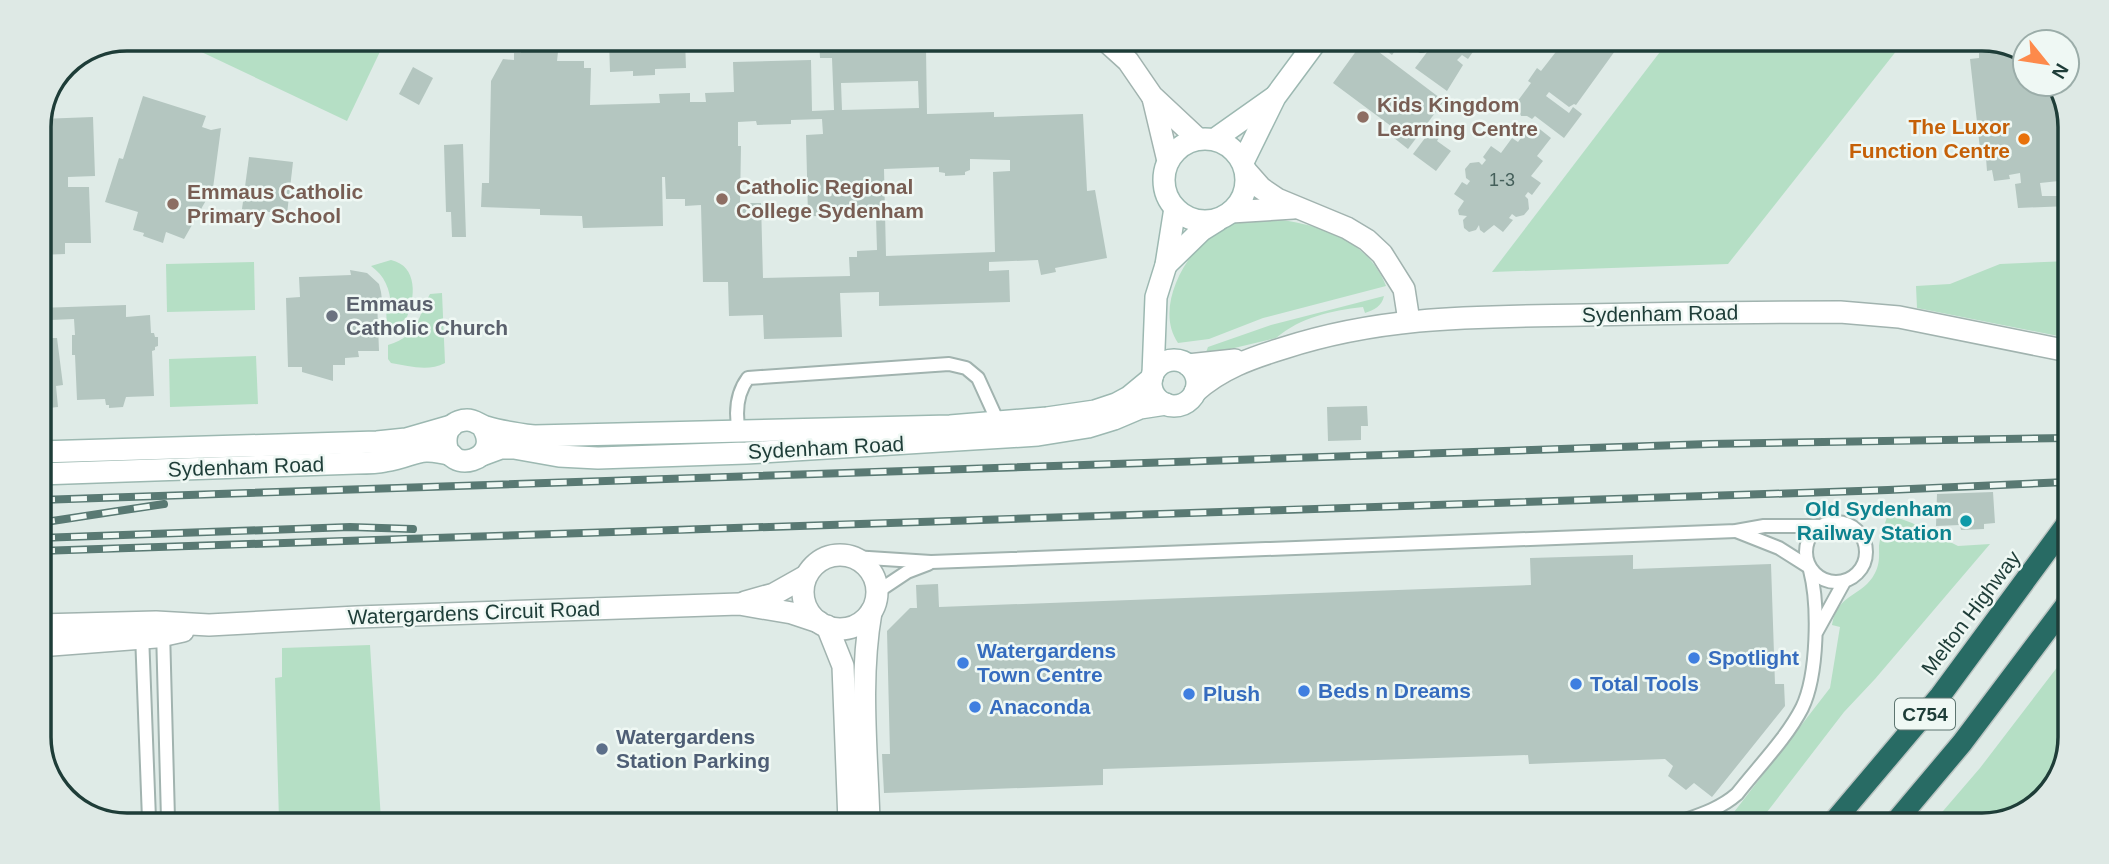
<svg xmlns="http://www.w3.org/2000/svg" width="2109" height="864" font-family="Helvetica,sans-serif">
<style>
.green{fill:#b5dfc5}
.building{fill:#b4c6c0;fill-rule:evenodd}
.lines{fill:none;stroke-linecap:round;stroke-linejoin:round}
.lane-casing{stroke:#a1b3af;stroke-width:16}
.street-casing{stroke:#a1b3af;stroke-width:24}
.secondary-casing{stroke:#9cb8b1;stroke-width:24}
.highway-casing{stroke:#bcc5c3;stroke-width:24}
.lane{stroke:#fff;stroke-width:12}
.street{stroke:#fff;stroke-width:21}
.secondary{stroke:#fff;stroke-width:21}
.highway{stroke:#286b64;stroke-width:21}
.rail-casing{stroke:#597973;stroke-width:8}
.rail{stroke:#eff8f4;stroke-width:5;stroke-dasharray:16;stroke-linecap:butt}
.education-dot{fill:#8d6e63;stroke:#eff8f4;stroke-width:2.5}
.food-dot{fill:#e8710a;stroke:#eff8f4;stroke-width:2.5}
.worship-dot{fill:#6b7280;stroke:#eff8f4;stroke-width:2.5}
.culture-dot{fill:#0f9aa8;stroke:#eff8f4;stroke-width:2.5}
.shop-dot{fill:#3f7fe0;stroke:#eff8f4;stroke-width:2.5}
.service-dot{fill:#5c6f8a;stroke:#eff8f4;stroke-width:2.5}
.labels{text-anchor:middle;stroke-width:5;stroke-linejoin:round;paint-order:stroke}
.number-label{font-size:18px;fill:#445f5a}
.shield{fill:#eff8f4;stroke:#5d7570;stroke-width:2}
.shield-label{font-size:19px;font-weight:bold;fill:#1e3d38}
.education-label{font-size:21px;font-weight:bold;fill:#785e54;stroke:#eff8f4;text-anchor:start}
.food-label{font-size:21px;font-weight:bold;fill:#c56008;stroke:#eff8f4;text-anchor:end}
.worship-label{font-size:21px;font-weight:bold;fill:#5b616d;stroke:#eff8f4;text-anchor:start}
.street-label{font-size:21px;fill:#1e3d38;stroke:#eff8f4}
.culture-label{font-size:21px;font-weight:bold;fill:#0d838f;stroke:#eff8f4;text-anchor:end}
.shop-label{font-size:21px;font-weight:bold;fill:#366cbe;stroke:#eff8f4;text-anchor:start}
.service-label{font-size:21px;font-weight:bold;fill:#4e5e75;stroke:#eff8f4;text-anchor:start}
.rim{fill:none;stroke:#1e3d38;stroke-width:3.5}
</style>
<rect width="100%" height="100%" fill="#dfebe7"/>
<g class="green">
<polygon points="174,39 386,39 347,121"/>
<polygon points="1666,44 1901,45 1728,264 1492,272"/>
<path d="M1261,218C1310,221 1367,236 1386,286L1263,318L1209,339L1178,343C1154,308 1185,253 1215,232C1229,222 1244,220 1261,218Z"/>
<path d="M391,260C418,266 416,298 406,319L387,329L386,307L391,306C390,289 385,276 371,266Z"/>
<polygon points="2069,261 2068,338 1917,308 1916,286 1950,284 2000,264"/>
<polygon points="254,262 255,310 167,312 166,264"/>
<path d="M442,293L445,363C428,372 409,366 391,363L388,359V345C422,334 416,318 430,294Z"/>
<path d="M1384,296C1382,306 1374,310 1365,313L1363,307C1330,311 1301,317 1276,338L1205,355L1208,347L1271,325Z"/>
<polygon points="256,356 258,404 170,407 169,359"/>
<path d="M1888,514L1912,523L1958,546L1990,544L1875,679L1844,712L1757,825H1724L1830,688L1840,627L1832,625C1837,593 1863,597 1875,573C1880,563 1879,556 1879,546C1880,536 1885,524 1888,514Z"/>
<polygon points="370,645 381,820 279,820 275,678 282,677 282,648"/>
<polygon points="2065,657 2063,686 2065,686 2064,770 2031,810 1982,825 1931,825 1980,768"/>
</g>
<g class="building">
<polygon points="609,40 685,40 686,68 655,69 655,75 633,76 633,71 610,72"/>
<path d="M819,41H922V49H926L927,114L994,112V117L1083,114L1087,191L1095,190L1107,258L1055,268L1056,272L1041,275L1038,260L989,262V271L1009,270L1010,302L879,306V292L840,293L842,337L764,339L763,315L729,316L728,282H703L701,205L685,206V199H666L665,177H662L663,226L583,228L582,216L540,215V209L481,207L482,183H489L491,81L503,59L514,60V53H521V44L551,45V51L558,52L557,61H584V68H591L590,105L660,103L659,94L690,93V102H706L705,93L734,92L733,62L811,60L812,111L834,110L832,58H820ZM918,81L919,108L842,110L841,83ZM822,119L823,134L806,135L808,216L876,217L877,250L857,251V257H849L850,276L763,278L761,203H740L741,146H738V122L756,121L757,125L791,124V120ZM970,159L1010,160V171L993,172L995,252L886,256L884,169L939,167V172L945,173V176L965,175V172L970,170Z"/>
<polygon points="1362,43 1367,43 1444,101 1408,149 1394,138 1399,132 1333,83"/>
<polygon points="1375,43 1401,43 1392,55"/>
<polygon points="1434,43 1479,43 1468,59 1462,55 1457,60 1463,65 1447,91 1415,68"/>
<polygon points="1562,44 1620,44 1576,105 1574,104 1569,107 1549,92 1546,96 1569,113 1573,107 1582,114 1564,138 1535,116 1532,119 1527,116 1521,116 1519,110 1514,106 1531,83 1528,81 1537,68 1541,71"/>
<path d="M2020,49L2025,52V84H2056L2070,121L2069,206L2018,208L2015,184L2021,183L2020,173L2009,175L2010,179L1994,181L1992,170L1987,171L1986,158H1981L1970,59L1979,58V53ZM2059,181L2061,196H2042L2040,183Z"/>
<polygon points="413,67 433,78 419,105 399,94"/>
<polygon points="143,96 206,116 202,127 211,130 221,128 213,188 184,239 166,232 163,243 143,236 144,233 133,230 138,212 105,202 119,158 123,159"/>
<polygon points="93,117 95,176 68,177 68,187 89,187 91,243 65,243 65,254 39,255 39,187 46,187 46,179 39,179 39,122 40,119"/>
<polygon points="1532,123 1551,138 1537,156 1543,161 1531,176 1541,183 1532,195 1528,192 1525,196 1528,199 1529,209 1524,215 1516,217 1512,214 1509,218 1513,220 1503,232 1494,225 1484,233 1480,230 1479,225 1476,230 1469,232 1464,228 1463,220 1467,216 1459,215 1458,210 1464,201 1454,194 1462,182 1467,185 1470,181 1466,178 1465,169 1470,163 1479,162 1482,165 1486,160 1483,157 1491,146 1501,153 1512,138 1518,142"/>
<polygon points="1431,130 1440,136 1437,141 1451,151 1436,171 1413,154"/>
<polygon points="463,144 466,237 452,237 451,212 446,212 444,145"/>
<polygon points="249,157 293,162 287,214 242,209"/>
<polygon points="350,270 367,273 379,284 381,292 382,300 377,300 379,351 358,351 359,357 345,358 345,365 333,365 333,381 302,372 302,367 288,367 286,298 300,297 299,277 351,275"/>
<polygon points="126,305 126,317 150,315 151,333 154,333 155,337 158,337 158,346 155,347 155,350 152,351 154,396 126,397 123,407 109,408 109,405 106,405 105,399 77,400 75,355 72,355 72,335 75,335 74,319 50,320 51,338 57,338 63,385 56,386 58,407 39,409 39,308"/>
<polygon points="1367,406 1368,426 1361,426 1361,440 1328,441 1327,407"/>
<polygon points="1993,492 1995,523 1984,524 1984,529 1961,530 1960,525 1936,526 1937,494"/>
<polygon points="1633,555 1633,569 1771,564 1775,684 1784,684 1785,706 1712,797 1694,783 1686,790 1668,776 1673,766 1665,759 1529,764 1528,755 1103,769 1103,785 884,793 882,754 890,754 887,631 910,608 917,608 916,585 938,584 939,607 1531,585 1530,558"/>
</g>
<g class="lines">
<defs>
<g id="lane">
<polyline points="1422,45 1423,43"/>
<path d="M739,432C735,412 736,394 748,378L949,364L966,368L978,378L998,422"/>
<circle cx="1836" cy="552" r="30"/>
<polyline points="1736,531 1779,548 1809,567"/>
<polyline points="853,557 931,562 1736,531 1764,526 1821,526"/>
<polyline points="877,592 907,572 928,564"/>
<polyline points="163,630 168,819"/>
<polyline points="1817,631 1844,582"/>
<polyline points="142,634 149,819"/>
<path d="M1674,824C1696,816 1719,810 1737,794C1758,767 1786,739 1802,708C1818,675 1819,605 1810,570"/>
</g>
<g id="street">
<polyline points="1107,42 1128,61 1152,96 1198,139"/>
<polyline points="1153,98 1168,161"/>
<polyline points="1246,171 1261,188 1277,199 1347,228 1367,240 1382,254 1404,289 1409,321"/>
<polyline points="1231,212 1293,208"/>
<polyline points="1188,365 1235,360"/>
<path d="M1195,392C1220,369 1251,358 1284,348C1386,315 1479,317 1584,315C1669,313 1755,312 1840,312L1899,317L2068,351"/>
<circle cx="840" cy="592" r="37"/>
<polyline points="745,602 774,594 806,576"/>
<polyline points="39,625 156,622 209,625 357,617 739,604 792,613 819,622"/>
<polyline points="827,626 843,666 849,822"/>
<polyline points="39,646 156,637 183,631"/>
<path d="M869,822C867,752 859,681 871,612"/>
</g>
<g id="secondary">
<circle cx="1205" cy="180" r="41"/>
<polyline points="1215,139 1273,98"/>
<polyline points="1243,162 1275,97 1315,43"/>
<polyline points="1166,265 1202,230 1218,220"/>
<circle cx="1174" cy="383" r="23"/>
<polyline points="1153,374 1156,297 1166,265 1175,208"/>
<path d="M482,426C505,461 446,476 446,441C446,435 448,429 452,426C455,422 462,420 467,420C475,420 479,425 486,427C502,432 518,434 534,436L950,426L1047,418L1095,411L1116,404L1129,397L1152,378"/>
<polyline points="39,452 377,442 406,439 451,426"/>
<polyline points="482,455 501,448 514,448 559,456 598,458 746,453 1038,435 1088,427 1114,419 1140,408 1166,404"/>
<path d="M39,474L357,463C366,463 376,463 385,461C417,456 416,445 452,455"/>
</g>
<g id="highway">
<polyline points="1831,825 1940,696 2066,525"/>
<polyline points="1893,825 1962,743 2066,605"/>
</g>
</defs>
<use href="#lane" class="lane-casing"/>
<use href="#street" class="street-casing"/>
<use href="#secondary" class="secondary-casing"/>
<use href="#highway" class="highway-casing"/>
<use href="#lane" class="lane"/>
<use href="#street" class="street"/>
<use href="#secondary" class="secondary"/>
<use href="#highway" class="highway"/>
<defs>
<g id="rail">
<polyline points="39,500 1709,444 2067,438"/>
<polyline points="39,523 164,504"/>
<polyline points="39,538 350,527 413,529"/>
<polyline points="39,551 1888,490 2067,482"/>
</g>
</defs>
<use href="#rail" class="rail-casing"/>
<use href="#rail" class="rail"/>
</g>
<g class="education-dot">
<circle cx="1363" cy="117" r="7"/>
<circle cx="722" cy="199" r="7"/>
<circle cx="173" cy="204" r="7"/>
</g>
<circle class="food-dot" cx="2024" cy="139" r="7"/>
<circle class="worship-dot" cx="332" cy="316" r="7"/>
<circle class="culture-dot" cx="1966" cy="521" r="7"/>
<g class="shop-dot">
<circle cx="1694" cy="658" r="7"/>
<circle cx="963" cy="663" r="7"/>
<circle cx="1576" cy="684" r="7"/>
<circle cx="1304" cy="691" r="7"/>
<circle cx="1189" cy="694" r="7"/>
<circle cx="975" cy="707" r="7"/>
</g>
<circle class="service-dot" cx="602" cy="749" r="7"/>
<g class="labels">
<g class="number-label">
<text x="1502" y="186">1-3</text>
</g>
<rect class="shield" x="1895" y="698.5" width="60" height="31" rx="5"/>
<g class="shield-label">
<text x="1925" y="721">C754</text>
</g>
<g class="education-label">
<text x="1377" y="112">Kids Kingdom<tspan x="1377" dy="24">Learning Centre</tspan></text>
<text x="736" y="194">Catholic Regional<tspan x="736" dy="24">College Sydenham</tspan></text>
<text x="187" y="199">Emmaus Catholic<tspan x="187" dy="24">Primary School</tspan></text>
</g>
<g class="food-label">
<text x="2010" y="134">The Luxor<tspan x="2010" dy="24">Function Centre</tspan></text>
</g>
<g class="worship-label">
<text x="346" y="311">Emmaus<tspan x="346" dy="24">Catholic Church</tspan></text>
</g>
<g class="street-label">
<text transform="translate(1660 314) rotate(-1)" y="7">Sydenham Road</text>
<text transform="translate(826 448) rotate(-3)" y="7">Sydenham Road</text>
<text transform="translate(246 467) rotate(-2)" y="7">Sydenham Road</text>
<text transform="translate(474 613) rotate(-2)" y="7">Watergardens Circuit Road</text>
<text transform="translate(1971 613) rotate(-53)" y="7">Melton Highway</text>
</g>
<g class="culture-label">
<text x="1952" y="516">Old Sydenham<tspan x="1952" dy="24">Railway Station</tspan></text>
</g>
<g class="shop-label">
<text x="977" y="658">Watergardens<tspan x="977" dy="24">Town Centre</tspan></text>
<text x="1708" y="665">Spotlight</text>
<text x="1590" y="691">Total Tools</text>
<text x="1318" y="698">Beds n Dreams</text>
<text x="1203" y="701">Plush</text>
<text x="989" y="714">Anaconda</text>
</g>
<g class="service-label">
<text x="616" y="744">Watergardens<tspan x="616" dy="24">Station Parking</tspan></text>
</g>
</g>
<path d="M0 0H2109V864H0ZM127 51H1982A76 76 0 0 1 2058 127V737A76 76 0 0 1 1982 813H127A76 76 0 0 1 51 737V127A76 76 0 0 1 127 51Z" fill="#dee9e5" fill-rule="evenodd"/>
<path class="rim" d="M127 51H1982A76 76 0 0 1 2058 127V737A76 76 0 0 1 1982 813H127A76 76 0 0 1 51 737V127A76 76 0 0 1 127 51Z"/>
<g transform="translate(2046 63) rotate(120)"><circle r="33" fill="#eff8f4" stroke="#9bada9" stroke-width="2"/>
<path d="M0-5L12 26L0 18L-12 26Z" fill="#fd8a4b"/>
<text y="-10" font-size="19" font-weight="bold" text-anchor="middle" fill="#1e3d38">N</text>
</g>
</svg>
